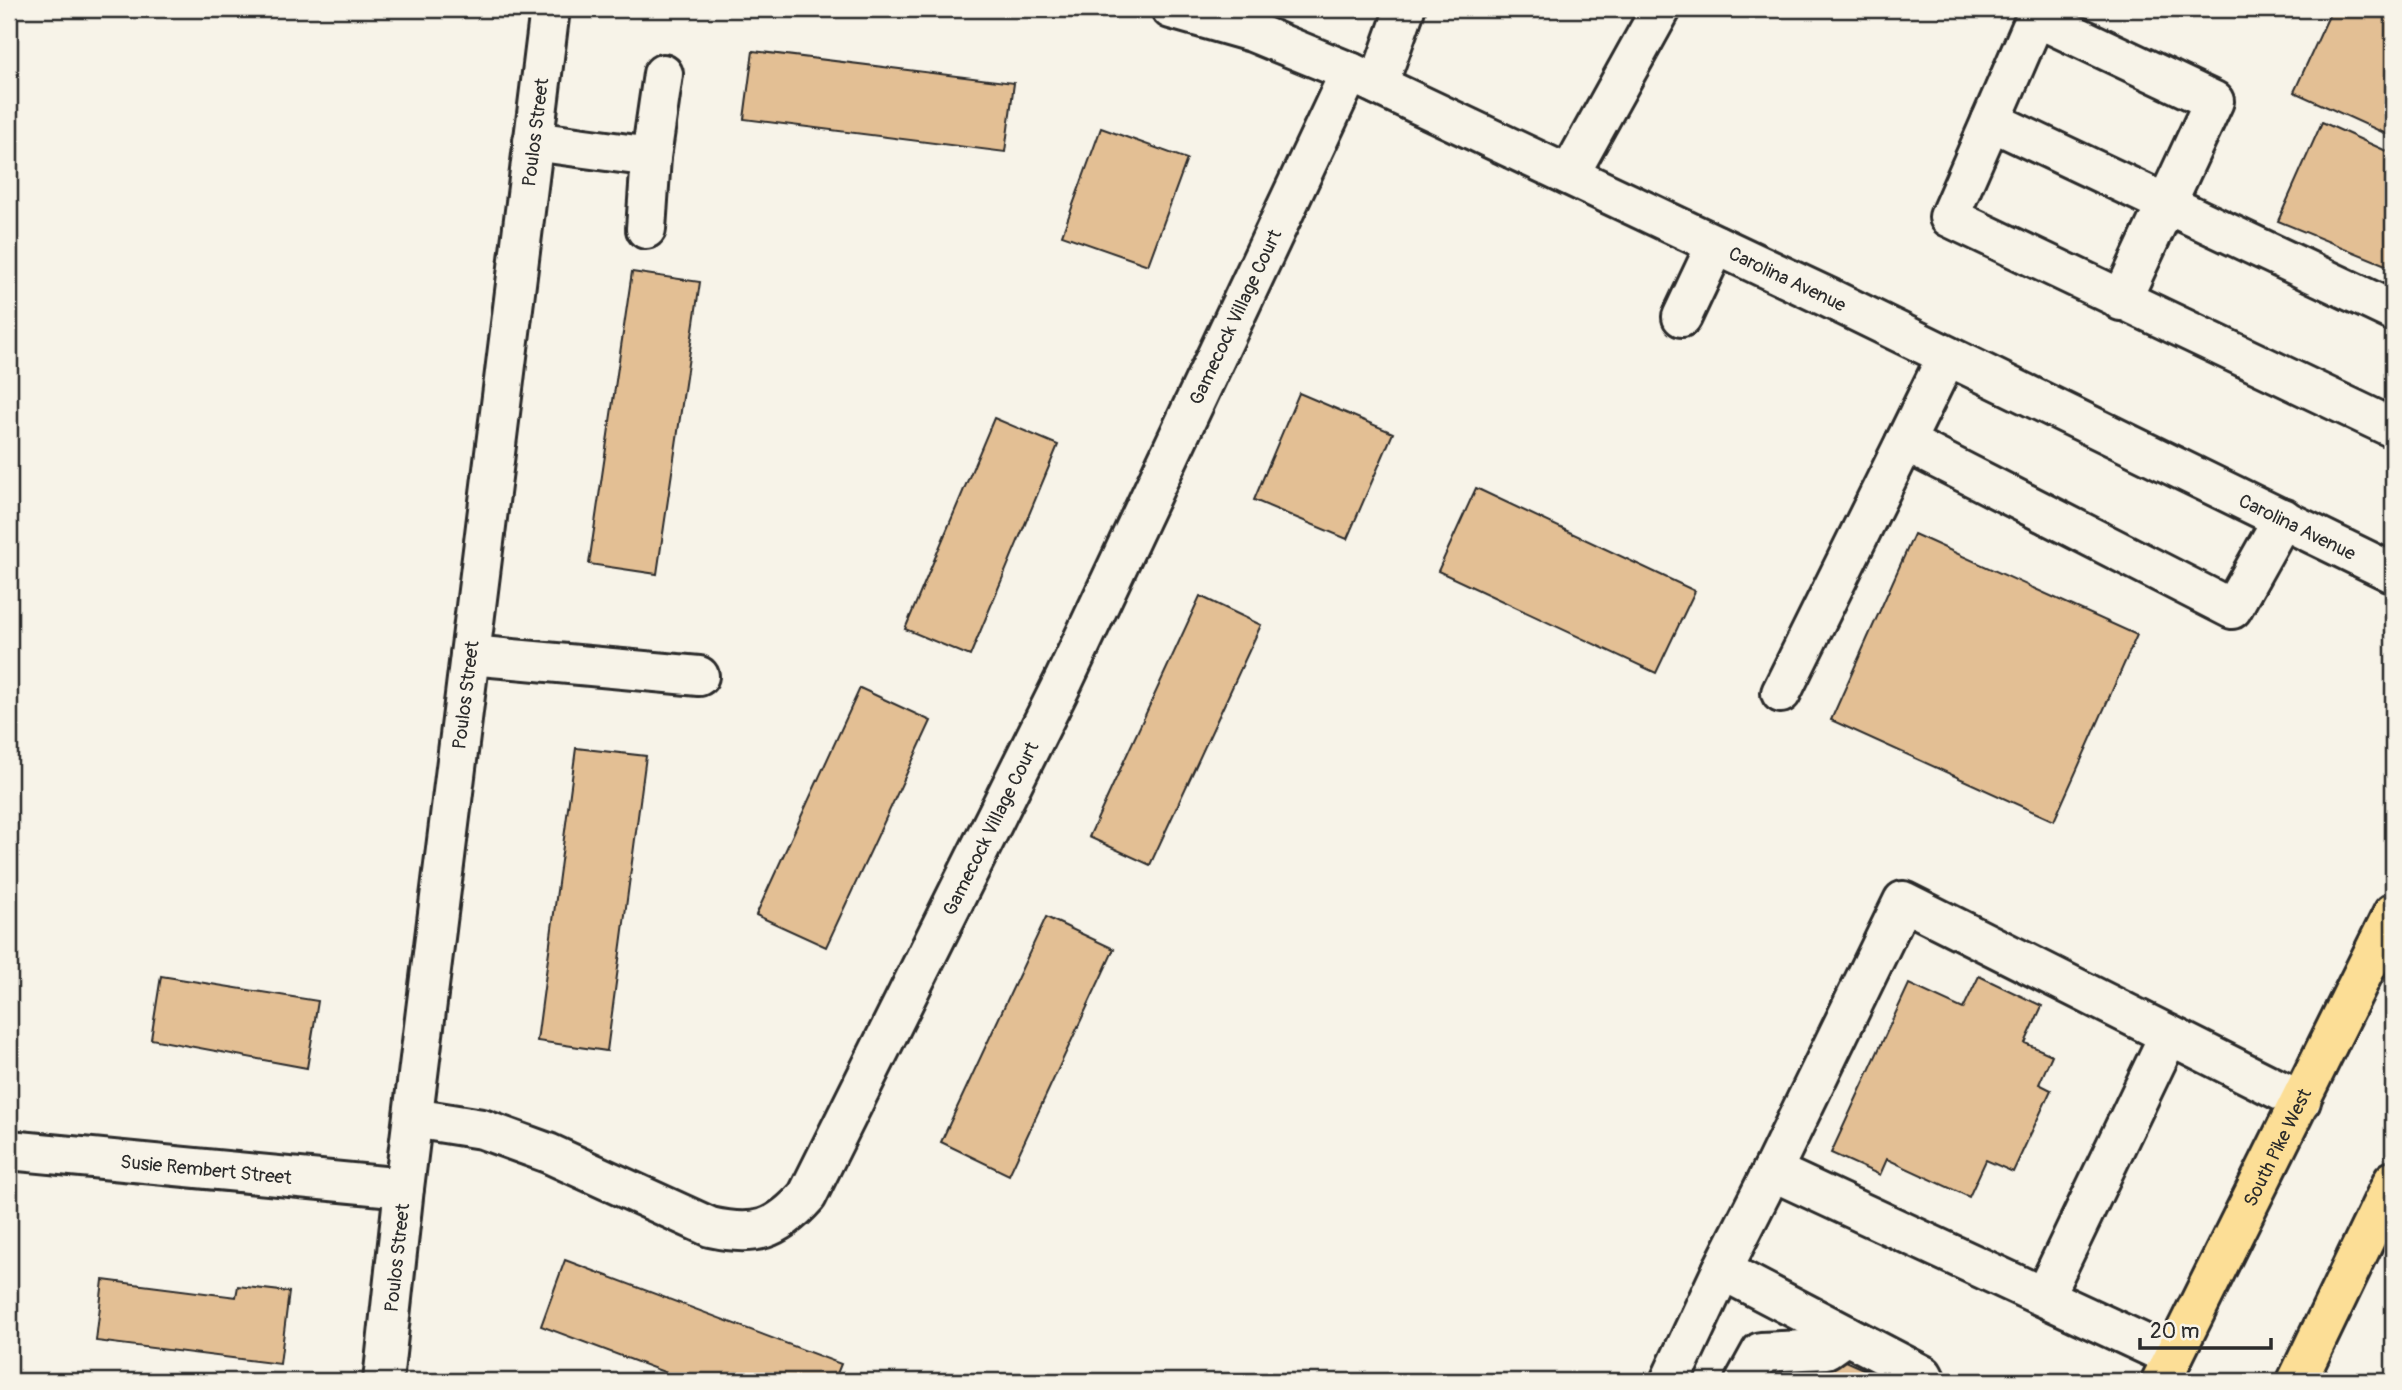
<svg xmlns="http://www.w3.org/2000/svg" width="2402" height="1390" font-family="Pangolin,sans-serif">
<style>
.building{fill:#e3bf94;stroke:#2b2b2b;stroke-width:2}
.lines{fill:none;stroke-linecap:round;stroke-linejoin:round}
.minor-casing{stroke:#2b2b2b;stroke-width:44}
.major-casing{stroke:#2b2b2b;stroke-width:44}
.highway-casing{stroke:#2b2b2b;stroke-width:44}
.minor{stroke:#f7f3e8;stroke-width:38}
.major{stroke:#fcde96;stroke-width:38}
.highway{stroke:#fcde96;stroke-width:38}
.labels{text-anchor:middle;stroke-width:5;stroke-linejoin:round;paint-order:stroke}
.street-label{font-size:19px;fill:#2b2b2b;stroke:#f7f3e8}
</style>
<rect width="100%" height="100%" fill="#f7f3e8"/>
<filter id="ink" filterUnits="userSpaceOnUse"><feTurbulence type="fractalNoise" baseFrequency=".0143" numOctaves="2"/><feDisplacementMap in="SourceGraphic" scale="14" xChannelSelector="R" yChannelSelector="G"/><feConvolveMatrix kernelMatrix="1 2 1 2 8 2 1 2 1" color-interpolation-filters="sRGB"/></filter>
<g filter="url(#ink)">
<g class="building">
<polygon points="2332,9 2393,9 2393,137 2294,92"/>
<polygon points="753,51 1014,83 1005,152 744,119"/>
<polygon points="2322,122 2393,154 2393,268 2278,221"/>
<polygon points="1101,128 1187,159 1148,265 1062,235"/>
<polygon points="632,272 700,282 657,574 589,564"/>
<polygon points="1299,393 1393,433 1347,539 1254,500"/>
<polygon points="994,418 1058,445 970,656 905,629"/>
<polygon points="1476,488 1695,591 1656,673 1438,571"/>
<polygon points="1914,534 2137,635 2054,821 1831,720"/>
<polygon points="1200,596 1261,625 1150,865 1089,837"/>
<polygon points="860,688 931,721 826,947 756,915"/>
<polygon points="576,748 646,756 607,1051 537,1041"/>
<polygon points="1046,917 1114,949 1009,1175 941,1142"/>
<polygon points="161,976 318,1001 307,1068 151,1039"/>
<polygon points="1979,976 2042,1006 2025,1043 2052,1055 2039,1084 2051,1090 2013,1172 1986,1160 1969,1197 1887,1159 1880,1175 1831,1153 1909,984 1963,1009"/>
<polygon points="565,1260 841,1364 834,1381 688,1381 541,1326"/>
<polygon points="103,1280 236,1297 238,1286 289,1292 280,1364 96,1341"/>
<polygon points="1836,1357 1890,1381 1790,1381 1799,1361 1828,1374"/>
</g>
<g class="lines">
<defs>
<g id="minor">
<path id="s1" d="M1171,9L1252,32L1350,72L1829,298L2393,573"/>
<polyline points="1378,85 1405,9"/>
<polyline points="1991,121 1949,217 2393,428"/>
<polyline points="533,141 651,157"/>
<polyline points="1569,175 1661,9"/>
<polyline points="646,229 651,157 663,74"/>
<polyline points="2121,301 2214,101 2036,17 1991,121 2393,311"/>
<polyline points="1682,317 1716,245"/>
<polyline points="1947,356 1905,442 2232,609 2283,518"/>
<polyline points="470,655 699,676"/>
<polyline points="1781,693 1905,442"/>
<path id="s2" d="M413,1118L482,1129L548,1153L710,1227C755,1237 776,1231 807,1196L1064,680L1350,72"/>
<path id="s3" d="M9,1150L404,1188"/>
<polyline points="1722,1270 1772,1171"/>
<polyline points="2044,1296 2169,1035"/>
<polyline points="2173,1357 1772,1171 1903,901 2301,1101"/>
<path id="s4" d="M383,1381L404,1188L550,9"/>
<polyline points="1670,1381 1722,1270 1923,1375 1926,1381"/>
<polyline points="1745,1381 1761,1352 1826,1349 1846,1335"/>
</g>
<g id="major">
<path id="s5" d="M2161,1381L2393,913"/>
</g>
<polyline id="highway" points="2297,1381 2393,1181"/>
</defs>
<use href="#minor" class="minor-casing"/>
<use href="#major" class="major-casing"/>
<use href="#highway" class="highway-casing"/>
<use href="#minor" class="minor"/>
<use href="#major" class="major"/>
<use href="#highway" class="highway"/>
</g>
</g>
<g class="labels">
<g class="street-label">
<text dy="7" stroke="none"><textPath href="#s4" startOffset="1258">Poulos Street</textPath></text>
<text dy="7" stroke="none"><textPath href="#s1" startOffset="674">Carolina Avenue</textPath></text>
<text dy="7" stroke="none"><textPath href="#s2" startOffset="1405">Gamecock Village Court</textPath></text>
<text dy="7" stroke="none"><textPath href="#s1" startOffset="1241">Carolina Avenue</textPath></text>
<text dy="7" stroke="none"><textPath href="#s4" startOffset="691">Poulos Street</textPath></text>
<text dy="7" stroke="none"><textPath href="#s2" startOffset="838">Gamecock Village Court</textPath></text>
<text dy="7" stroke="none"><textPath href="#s5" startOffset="261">South Pike West</textPath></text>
<text dy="7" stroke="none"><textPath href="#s3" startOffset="198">Susie Rembert Street</textPath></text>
<text dy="7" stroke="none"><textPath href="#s4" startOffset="124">Poulos Street</textPath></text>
</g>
</g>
<rect width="2402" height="1390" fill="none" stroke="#f7f3e8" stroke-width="35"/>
<rect x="18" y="18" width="2367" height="1355" fill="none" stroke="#2b2b2b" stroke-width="2.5" filter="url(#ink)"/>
<path d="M2140 1338v10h131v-10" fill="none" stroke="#2b2b2b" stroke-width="3.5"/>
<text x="2150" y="1338" font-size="21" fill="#2b2b2b" stroke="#f7f3e8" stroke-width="5" paint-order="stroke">20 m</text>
</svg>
